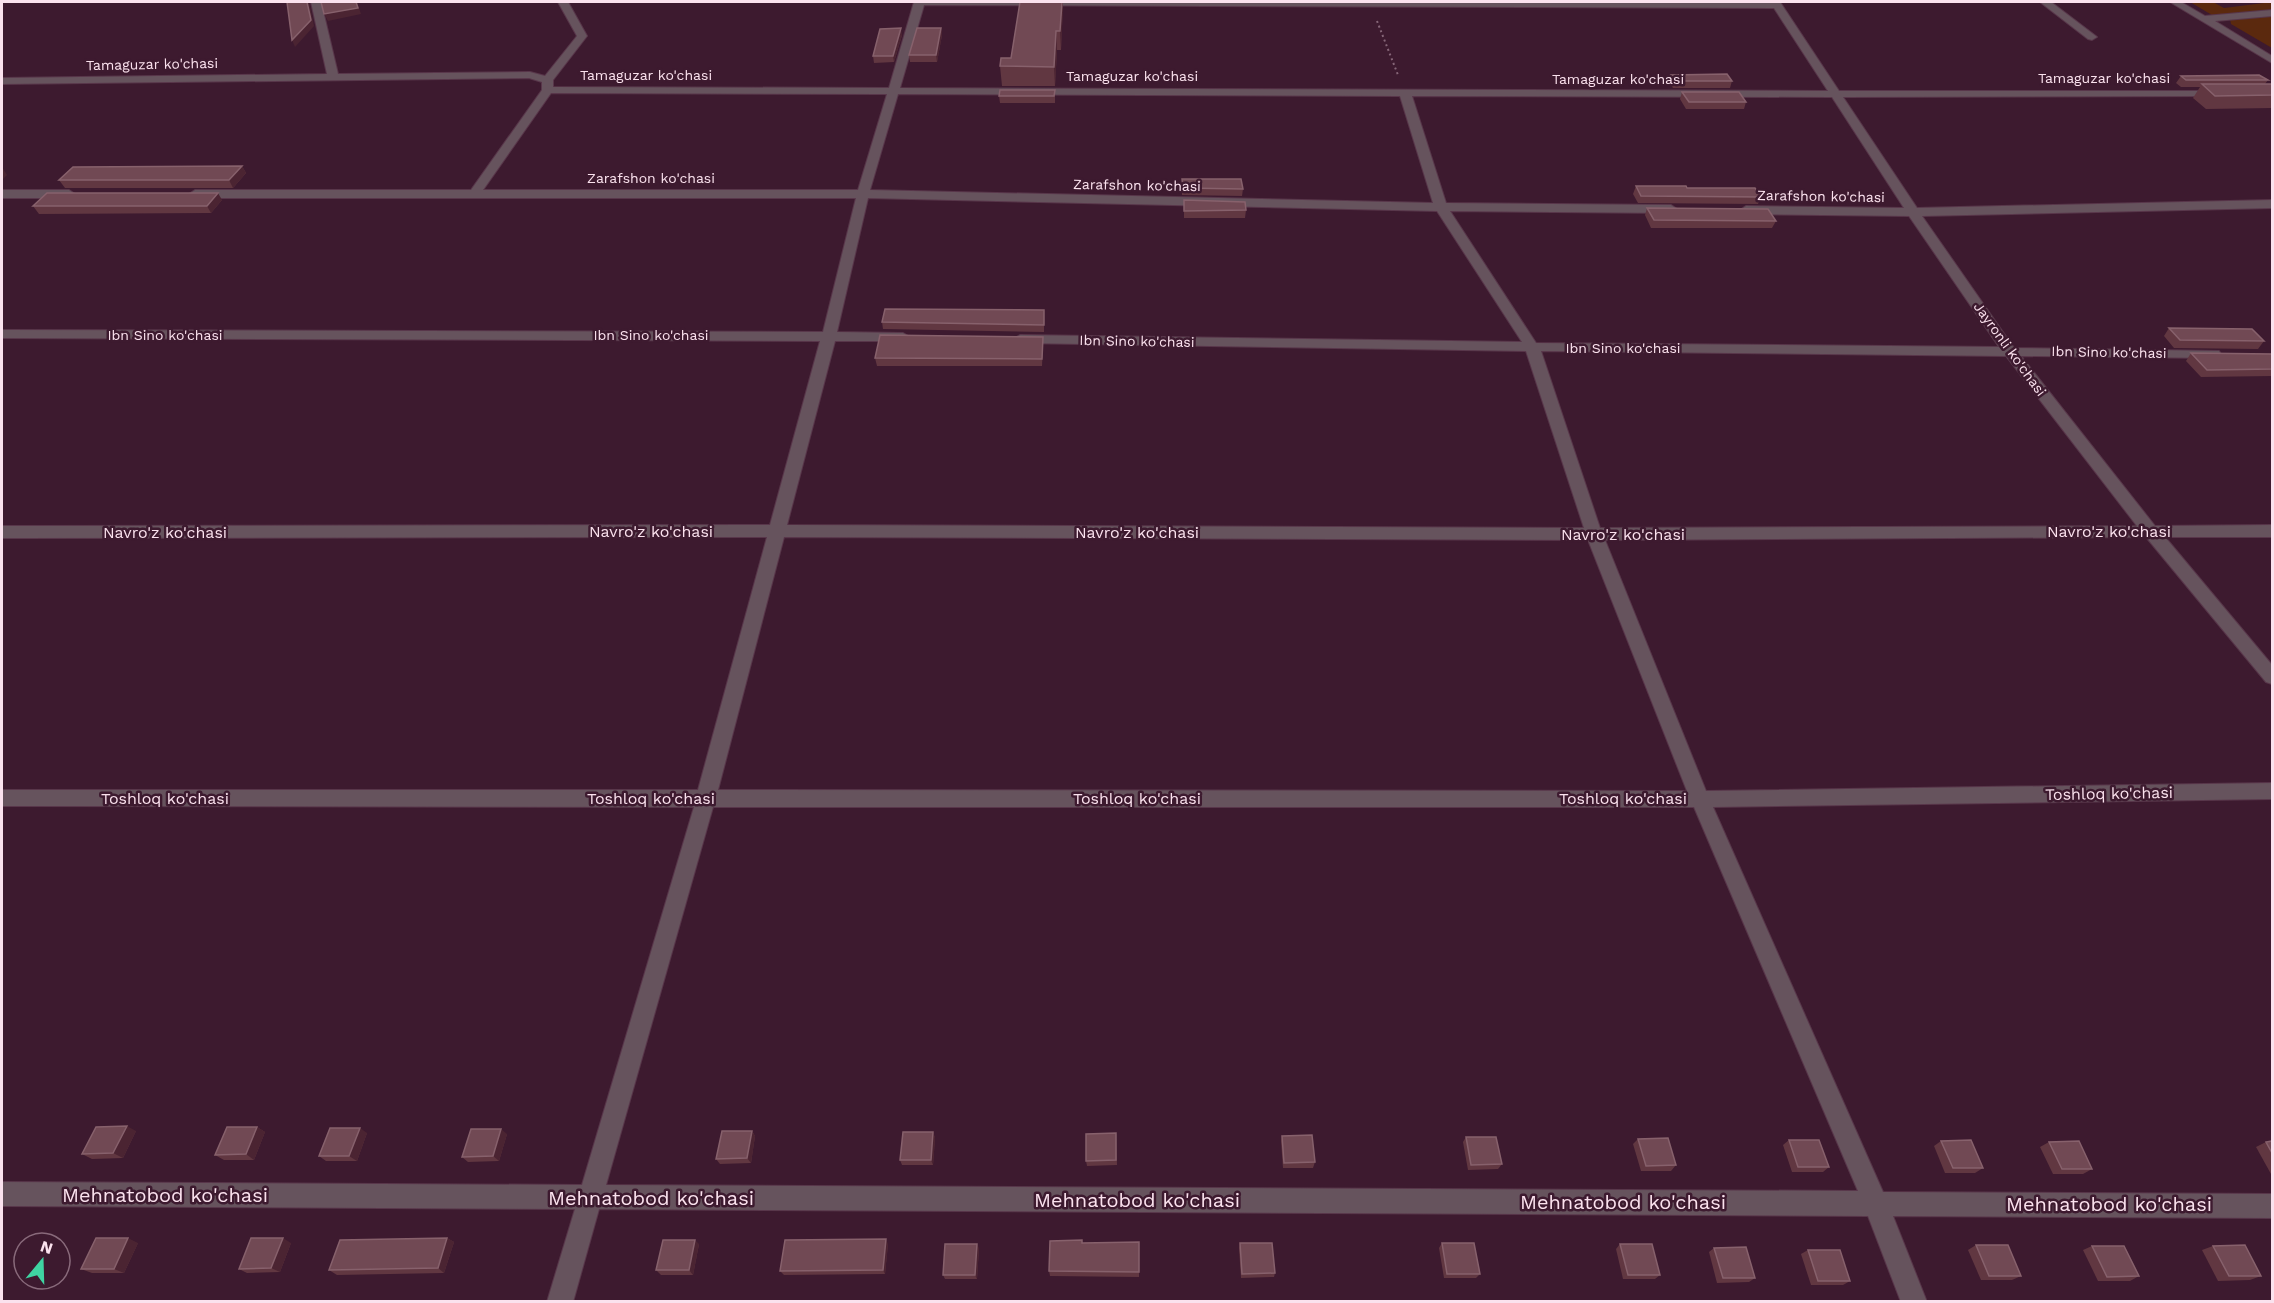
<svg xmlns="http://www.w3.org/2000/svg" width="2274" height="1303" font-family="'Work Sans',sans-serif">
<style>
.green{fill:#5b290e}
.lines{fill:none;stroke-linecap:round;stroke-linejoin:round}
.minor-casing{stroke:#58364a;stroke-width:2}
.path{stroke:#866678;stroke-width:2;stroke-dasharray:2 3;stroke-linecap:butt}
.minor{fill:#66535d;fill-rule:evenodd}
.wall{fill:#613741}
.shaded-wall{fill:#4b2432}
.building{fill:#714954;stroke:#87616c;stroke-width:1.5}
.labels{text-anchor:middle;stroke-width:5;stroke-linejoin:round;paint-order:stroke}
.far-street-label{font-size:14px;fill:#fbe2ee;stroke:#3d1a2f}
.street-label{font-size:16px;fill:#fbe2ee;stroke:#3d1a2f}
.near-street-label{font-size:20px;fill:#fbe2ee;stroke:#3d1a2f}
</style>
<rect width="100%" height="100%" fill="#3d1a2f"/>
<g class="green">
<polygon points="2190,2 2213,2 2224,8 2272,2 2272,10 2212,15"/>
<polygon points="2272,15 2272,48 2231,24 2230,19"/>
</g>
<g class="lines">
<defs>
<g id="minor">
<path d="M311,2H321L338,74L530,72L545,76L577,36L558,2H568L587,36L553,80V87L889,88L914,2H1780L1839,91H2224V95L2220,96L1843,97L1917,208L2272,200V208L1922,216L2014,348L2219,351L2221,354L2214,358L2021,356L2155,526L2272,525V537H2165L2272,665V684L2266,682L2146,537L1605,540L1706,791L2272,783V799L1713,807L1883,1192L2272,1194V1218L1893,1216L1927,1302H1901L1868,1216L599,1209L573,1302H547L575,1209L2,1206V1182L582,1185L694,807L2,806V790H698L767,537L2,538V526L770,525L820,341L2,338V330L823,332L856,198H195L189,194L195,190H471L542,90V82L529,78L2,84V78L327,74ZM924,5L1774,8L1828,91L900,88ZM551,93L887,94L858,190H483ZM898,94L1400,96L1433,203L870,190ZM1412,96L1832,97L1904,208L1746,206L1740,210L1746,214L1909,216L1999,347L1536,343L1450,211L1671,213L1677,209L1671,205L1446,203ZM868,198L1437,211L1522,342L1020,335L1013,339L1020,343L1526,351L1584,528L787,525L835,341H903L910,337L903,333L837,332ZM1541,351L2006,356L2137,526L1600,528ZM784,537L1588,540L1687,791L718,790ZM713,807H1694L1858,1191L606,1185Z"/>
<polygon points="2040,2 2051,2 2097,37 2092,40 2088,39"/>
<polygon points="2170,2 2181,2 2205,16 2272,10 2272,16 2215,21 2272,56 2272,63"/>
<polygon points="2,190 69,190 75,194 69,198 2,198"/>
</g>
</defs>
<use href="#minor" class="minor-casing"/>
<polyline class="path" points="1377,21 1398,75"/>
<use href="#minor" class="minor"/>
</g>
<g class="wall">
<polygon points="1020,2 1063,2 1061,50 1057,50 1055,86 1002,86 1000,66 1011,58"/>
<polygon points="941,28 942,35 937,62 910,62 909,55"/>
<polygon points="902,35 894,62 874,63 873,56"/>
<polygon points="1671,75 1732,81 1730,88 1673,88 1669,82"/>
<polygon points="2181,76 2268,80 2265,84 2272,84 2272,108 2206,109 2193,98 2200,87 2181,87 2176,83"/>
<polygon points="1055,90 1055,103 1000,103 999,96"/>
<polygon points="1682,92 1746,102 1744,109 1686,109 1680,99"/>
<polygon points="242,166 246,173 233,188 65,188 59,180"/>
<polygon points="1182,179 1243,189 1242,196 1182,195"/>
<polygon points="1636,186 1687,188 1761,197 1758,204 1638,203 1633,194"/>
<polygon points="222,200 211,213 39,214 33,206"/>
<polygon points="1184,200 1246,210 1245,218 1184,218"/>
<polygon points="1647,208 1776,221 1772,228 1651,228 1645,215"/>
<polygon points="1044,310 1044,332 883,329 882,322"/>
<polygon points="2169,328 2264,341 2258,349 2174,348 2164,336"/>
<polygon points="1043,345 1042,366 877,366 875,358"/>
<polygon points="2191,353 2272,354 2272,376 2201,377 2186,361"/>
<polygon points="257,1127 265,1132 254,1160 224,1160 215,1155"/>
<polygon points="136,1131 123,1158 92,1159 82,1154"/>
<polygon points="752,1131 755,1136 751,1163 720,1164 716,1159"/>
<polygon points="933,1132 935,1138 933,1165 902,1165 900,1160"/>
<polygon points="367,1133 357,1161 326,1161 319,1156"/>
<polygon points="1116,1133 1117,1165 1087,1166 1086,1161"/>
<polygon points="507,1134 499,1161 468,1162 462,1157"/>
<polygon points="1282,1136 1315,1162 1313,1168 1283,1168 1281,1141"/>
<polygon points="1466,1137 1502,1164 1498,1169 1468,1170 1463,1142"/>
<polygon points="1638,1139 1676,1165 1671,1171 1641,1171 1633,1144"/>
<polygon points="1789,1140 1829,1167 1823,1172 1792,1172 1783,1145"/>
<polygon points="1941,1141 1983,1168 1975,1173 1945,1173 1934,1146"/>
<polygon points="2272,1141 2272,1174 2271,1174 2256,1147 2266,1142"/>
<polygon points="2049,1142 2092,1169 2083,1174 2053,1174 2040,1147"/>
<polygon points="447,1238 454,1242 444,1273 337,1275 329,1270"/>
<polygon points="1139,1242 1139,1277 1050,1276 1049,1271 1082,1243"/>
<polygon points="138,1243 124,1273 92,1273 81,1269"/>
<polygon points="291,1243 280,1272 247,1273 239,1269"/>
<polygon points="1240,1243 1275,1273 1274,1277 1241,1278 1239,1248"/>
<polygon points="1442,1243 1480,1274 1476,1278 1444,1278 1439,1248"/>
<polygon points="699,1244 693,1275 661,1275 656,1270"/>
<polygon points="888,1244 885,1274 784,1275 780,1271"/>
<polygon points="1620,1244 1660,1275 1655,1279 1623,1279 1616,1249"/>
<polygon points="1976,1245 2021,1276 2012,1280 1981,1280 1968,1250"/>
<polygon points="2092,1246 2139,1276 2130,1281 2098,1281 2083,1250"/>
<polygon points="2213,1246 2261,1276 2250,1280 2218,1281 2202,1250"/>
<polygon points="979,1248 977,1279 945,1279 943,1275"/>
<polygon points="1714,1248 1755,1278 1749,1282 1717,1283 1709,1252"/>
<polygon points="1808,1250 1850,1281 1843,1285 1811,1285 1801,1254"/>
</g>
<g class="shaded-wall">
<polygon points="307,2 309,2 314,26 295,47 292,40"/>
<polygon points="356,2 357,2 361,14 328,21 324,14"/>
<polygon points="1062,2 1063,2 1063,8 1061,50 1060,31"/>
<polygon points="901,28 902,35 894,62 893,56"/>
<polygon points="941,28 942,35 937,62 936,55"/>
<polygon points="1056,31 1057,50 1055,86 1054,67"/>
<polygon points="242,166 246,173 233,188 229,180"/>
<polygon points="2,167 7,175 2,180"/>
<polygon points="218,193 222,200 211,213 207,206"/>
<polygon points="127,1126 136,1131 123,1158 113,1153"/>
<polygon points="257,1127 265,1132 254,1160 246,1154"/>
<polygon points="360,1128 367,1133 357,1161 349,1156"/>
<polygon points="501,1129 507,1134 499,1161 493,1156"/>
<polygon points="752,1131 755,1136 751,1163 747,1158"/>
<polygon points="933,1132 935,1138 933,1165 931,1160"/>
<polygon points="128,1238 138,1243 124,1273 114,1269"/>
<polygon points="283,1238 291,1243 280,1272 271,1268"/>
<polygon points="447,1238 454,1242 444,1273 438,1268"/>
<polygon points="886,1239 888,1244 885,1274 883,1270"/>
<polygon points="695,1240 699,1244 693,1275 689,1270"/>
<polygon points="977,1244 979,1248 977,1279 975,1275"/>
</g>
<g class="building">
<polygon points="287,2 307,2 311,20 292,40"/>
<polygon points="321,2 356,2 358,8 324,14"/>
<polygon points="1020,2 1062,2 1060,31 1056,31 1054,67 1000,66 1001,58 1011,58"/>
<polygon points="901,28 893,56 873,56 880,29"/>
<polygon points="917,28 941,28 936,55 909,55"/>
<polygon points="1727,74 1732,81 1675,81 1671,75"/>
<polygon points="2259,75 2268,80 2186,80 2181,76"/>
<polygon points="2202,84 2272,84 2272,95 2215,96"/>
<polygon points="1000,90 1055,90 1054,96 999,96"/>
<polygon points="1682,92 1739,92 1746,102 1689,102"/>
<polygon points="242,166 229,180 59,180 73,167"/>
<polygon points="1182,179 1241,179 1243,189 1183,188"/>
<polygon points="1636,186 1686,186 1687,188 1755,188 1761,197 1641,196"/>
<polygon points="47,193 218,193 207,206 33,206"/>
<polygon points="1184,200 1245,202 1246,210 1184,211"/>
<polygon points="1647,208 1768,209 1776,221 1654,220"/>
<polygon points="885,309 1044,310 1044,325 882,322"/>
<polygon points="2169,328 2252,329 2264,341 2180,340"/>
<polygon points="880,335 1043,337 1042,359 875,358"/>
<polygon points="2191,353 2272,354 2272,369 2207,370"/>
<polygon points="127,1126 113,1153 82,1154 96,1127"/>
<polygon points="227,1127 257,1127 246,1154 215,1155"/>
<polygon points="330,1128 360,1128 349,1156 319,1156"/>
<polygon points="471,1129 501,1129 493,1156 462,1157"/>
<polygon points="722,1131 752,1131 747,1158 716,1159"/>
<polygon points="903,1132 933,1132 931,1160 900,1160"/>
<polygon points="1116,1133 1116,1160 1086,1161 1086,1134"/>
<polygon points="1312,1135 1315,1162 1284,1163 1282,1136"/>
<polygon points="1466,1137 1496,1137 1502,1164 1471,1165"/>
<polygon points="1668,1138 1676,1165 1646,1166 1638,1139"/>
<polygon points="1789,1140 1819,1140 1829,1167 1798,1167"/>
<polygon points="1971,1140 1983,1168 1953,1168 1941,1141"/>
<polygon points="2079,1141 2092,1169 2062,1169 2049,1142"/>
<polygon points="2272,1141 2272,1153 2266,1142"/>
<polygon points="96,1238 128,1238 114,1269 81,1269"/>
<polygon points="251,1238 283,1238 271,1268 239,1269"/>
<polygon points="447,1238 438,1268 329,1270 340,1240"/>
<polygon points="886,1239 883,1270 780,1271 785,1240"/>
<polygon points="663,1240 695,1240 689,1270 656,1270"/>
<polygon points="1082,1240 1082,1243 1139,1242 1139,1272 1049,1271 1050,1241"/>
<polygon points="1240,1243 1272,1243 1275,1273 1242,1274"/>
<polygon points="1442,1243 1474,1243 1480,1274 1447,1274"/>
<polygon points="945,1244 977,1244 975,1275 943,1275"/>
<polygon points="1620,1244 1652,1244 1660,1275 1628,1275"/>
<polygon points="1976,1245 2008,1245 2021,1276 1989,1276"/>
<polygon points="2245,1245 2261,1276 2229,1276 2213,1246"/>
<polygon points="2092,1246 2124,1246 2139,1276 2107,1277"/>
<polygon points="1746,1247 1755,1278 1723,1278 1714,1248"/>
<polygon points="1808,1250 1840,1250 1850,1281 1818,1281"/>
</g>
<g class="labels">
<g class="far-street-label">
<text transform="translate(152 64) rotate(-1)" y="5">Tamaguzar ko'chasi</text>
<text x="646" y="80">Tamaguzar ko'chasi</text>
<text x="1132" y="81">Tamaguzar ko'chasi</text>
<text x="2104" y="83">Tamaguzar ko'chasi</text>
<text x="1618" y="84">Tamaguzar ko'chasi</text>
<text x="651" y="183">Zarafshon ko'chasi</text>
<text transform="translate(1137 185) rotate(1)" y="5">Zarafshon ko'chasi</text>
<text transform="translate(1821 196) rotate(1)" y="5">Zarafshon ko'chasi</text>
<text x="165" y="340">Ibn Sino ko'chasi</text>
<text x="651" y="340">Ibn Sino ko'chasi</text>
<text transform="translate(1137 341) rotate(1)" y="5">Ibn Sino ko'chasi</text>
<text x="1623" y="353">Ibn Sino ko'chasi</text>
<text transform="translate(2010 349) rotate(54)" y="5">Jayronli ko'chasi</text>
<text transform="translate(2109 352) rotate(1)" y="5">Ibn Sino ko'chasi</text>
</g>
<g class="street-label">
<text x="651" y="537">Navro'z ko'chasi</text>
<text x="2109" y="537">Navro'z ko'chasi</text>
<text x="165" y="538">Navro'z ko'chasi</text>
<text x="1137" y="538">Navro'z ko'chasi</text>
<text x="1623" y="540">Navro'z ko'chasi</text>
<text transform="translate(2109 793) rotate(-1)" y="6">Toshloq ko'chasi</text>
<text x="165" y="804">Toshloq ko'chasi</text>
<text x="651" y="804">Toshloq ko'chasi</text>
<text x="1137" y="804">Toshloq ko'chasi</text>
<text x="1623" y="804">Toshloq ko'chasi</text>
</g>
<g class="near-street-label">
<text x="165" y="1202">Mehnatobod ko'chasi</text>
<text x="651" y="1205">Mehnatobod ko'chasi</text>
<text x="1137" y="1207">Mehnatobod ko'chasi</text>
<text x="1623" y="1209">Mehnatobod ko'chasi</text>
<text x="2109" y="1211">Mehnatobod ko'chasi</text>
</g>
</g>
<rect width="2274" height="1303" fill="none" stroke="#fbe2ee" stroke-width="6"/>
<g transform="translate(42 1261) rotate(19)"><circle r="28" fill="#3d1a2f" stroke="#896a7b" stroke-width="1.5"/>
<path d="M0-4.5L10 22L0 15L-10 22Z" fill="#3fd4a2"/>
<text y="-9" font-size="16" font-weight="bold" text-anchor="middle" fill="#fbe2ee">N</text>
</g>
</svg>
